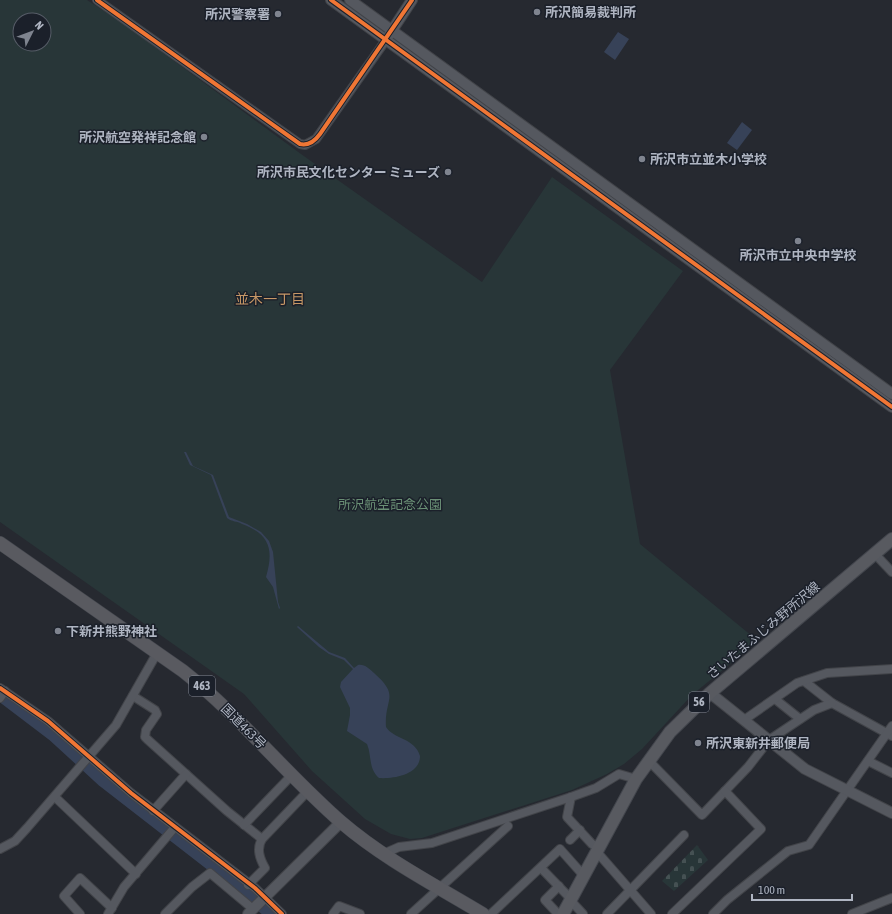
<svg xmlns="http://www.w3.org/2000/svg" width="892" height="914" font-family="'Asap Condensed','Noto Sans JP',sans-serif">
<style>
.green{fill:#283638;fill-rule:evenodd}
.cemetery{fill:url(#cemetery-stones)}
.water{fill:#374258}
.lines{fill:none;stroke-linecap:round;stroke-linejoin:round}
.river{stroke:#374258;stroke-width:12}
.minor-casing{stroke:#424449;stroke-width:10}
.tertiary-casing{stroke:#424449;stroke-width:12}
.primary-casing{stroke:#43464d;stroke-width:14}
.trunk-casing{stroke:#42454c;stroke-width:14}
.minor{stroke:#55585f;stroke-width:8}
.tertiary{stroke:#55585f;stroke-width:10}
.primary{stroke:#585a60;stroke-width:12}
.trunk{stroke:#595a60;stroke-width:13}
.cycleway-casing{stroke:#1b202a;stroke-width:6}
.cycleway{stroke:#f07635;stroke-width:4}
.poi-dot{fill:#7f848f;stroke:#1b202a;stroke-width:1.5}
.labels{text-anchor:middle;stroke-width:3;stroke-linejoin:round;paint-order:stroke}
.shield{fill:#1b202a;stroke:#838894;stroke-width:1}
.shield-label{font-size:12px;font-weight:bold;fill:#afb5c2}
.poi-label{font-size:13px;font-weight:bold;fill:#afb5c2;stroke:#1b202a;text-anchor:start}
.park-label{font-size:13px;fill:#6a8f75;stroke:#1b202a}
.street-label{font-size:13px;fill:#afb5c2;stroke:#1b202a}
.neighbourhood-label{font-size:14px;fill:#c69766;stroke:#1b202a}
</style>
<defs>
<pattern id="cemetery-stones" width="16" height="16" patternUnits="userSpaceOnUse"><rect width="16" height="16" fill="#283638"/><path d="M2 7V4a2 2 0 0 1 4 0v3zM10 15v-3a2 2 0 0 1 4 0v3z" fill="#455153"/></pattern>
</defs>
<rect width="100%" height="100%" fill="#262930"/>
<path class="green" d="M0,0H87L121,22L301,154L482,282L552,177L683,271L610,370L640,544L758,641L692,695L642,749L624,764L607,774L572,790L422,838L410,839L391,834L365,819L312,771L244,694L0,522ZM20,20H44V44H20Z"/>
<polygon class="cemetery" points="697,845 708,860 674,891 662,881"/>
<g class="water">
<polygon points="618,32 629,39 615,60 604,52"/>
<polygon points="742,122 752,130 737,150 727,143"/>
<path d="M184,452H186L193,466L213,475L229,517L247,524L261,532L269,541L273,552L278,602L280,608L279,609L273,587L266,577C274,550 270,534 242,524C237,521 232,522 227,518L211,475L190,465Z"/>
<path d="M298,626L329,652L345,658L354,668L358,665C365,664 369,669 374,673C401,697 384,698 386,727C393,739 415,738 420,756C420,775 393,779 379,778C368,768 372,756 367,744L347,731L350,715V708L340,687L341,682L353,669L344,660L329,654L319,647L297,627Z"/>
</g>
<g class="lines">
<polyline class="river" points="0,695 54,736 103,781 228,878 271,914"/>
<defs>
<g id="minor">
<polyline points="97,0 300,144 305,145 316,139 386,40"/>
<polyline points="875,554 892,572"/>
<polyline points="804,681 832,703 892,736"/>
<polyline points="0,688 48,721 131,793 255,888 282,914"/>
<polyline points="133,696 155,710 157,714 146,730 145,737 147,739 227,811 262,839"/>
<polyline points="0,698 5,691"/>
<polyline points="775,699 800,719"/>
<polyline points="744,720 797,683 827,673 892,669"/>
<polyline points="648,760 702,815 748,767 769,740 814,710 832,703"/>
<polyline points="868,761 892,773"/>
<polyline points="55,797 136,874"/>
<polyline points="571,797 567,817 592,844 599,848"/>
<polyline points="153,811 186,774"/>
<polyline points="244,825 292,775"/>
<polyline points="570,840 580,830"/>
<polyline points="0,849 15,841 27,828 116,725 157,653"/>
<polyline points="597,852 651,914"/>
<polyline points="383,854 399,847 432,843 571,797 596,788 619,774 636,779"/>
<polyline points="541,868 571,899"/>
<path d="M248,885L265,868C260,859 256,849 262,839L308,791"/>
<polyline points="571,901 583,914"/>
<polyline points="80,914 64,896 80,878 112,908"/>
<polyline points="108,914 124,887 175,827"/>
<polyline points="165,914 192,887 210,873 253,909"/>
<polyline points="333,914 339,906 360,914"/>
<polyline points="411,914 508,826"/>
<polyline points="491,914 560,849 584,876"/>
<polyline points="558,914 545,900 559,886"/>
<polyline points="607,914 684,835"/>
<polyline points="672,914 761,829 725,791"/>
<polyline points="713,914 727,900 788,851 809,845 892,726"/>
<polyline points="852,914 892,898"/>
</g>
<g id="tertiary">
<polyline points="331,0 892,407"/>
<polyline points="350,0 892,394"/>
<polyline points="389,35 412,0"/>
<polyline points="710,693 805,769 892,813"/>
<polyline points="248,914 341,822"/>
</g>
<polyline id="primary" points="563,914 636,779 670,732 710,693 892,539"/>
<path id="trunk" d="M0,543L183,671C240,716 286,774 341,822C384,859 435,885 483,914"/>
</defs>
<use href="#minor" class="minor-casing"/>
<use href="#tertiary" class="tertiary-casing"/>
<use href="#primary" class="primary-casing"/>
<use href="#trunk" class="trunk-casing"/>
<use href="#minor" class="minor"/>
<use href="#tertiary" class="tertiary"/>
<use href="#primary" class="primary"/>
<use href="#trunk" class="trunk"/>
<defs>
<g id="cycleway">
<path d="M97,0L300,144C309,146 315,141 320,134L412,0"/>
<polyline points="331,0 892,407"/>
<polyline points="0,688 48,721 131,793 255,888 282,914"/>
</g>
</defs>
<use href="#cycleway" class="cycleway-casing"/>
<use href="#cycleway" class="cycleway"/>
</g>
<g class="poi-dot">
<circle cx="537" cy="12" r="4"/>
<circle cx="278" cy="14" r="4"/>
<circle cx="204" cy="137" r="4"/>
<circle cx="642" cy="159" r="4"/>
<circle cx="448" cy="172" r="4"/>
<circle cx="798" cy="241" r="4"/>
<circle cx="58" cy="631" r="4"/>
<circle cx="698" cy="743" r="4"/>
</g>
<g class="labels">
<g class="shield">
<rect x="189" y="676" width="26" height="20" rx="3"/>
<rect x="689" y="692" width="20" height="20" rx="3"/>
</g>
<g class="shield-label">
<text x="202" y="690">463</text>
<text x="699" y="706">56</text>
</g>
<g class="poi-label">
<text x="545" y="17">所沢簡易裁判所</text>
<text x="270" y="19" text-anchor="end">所沢警察署</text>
<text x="196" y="142" text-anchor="end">所沢航空発祥記念館</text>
<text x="650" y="164">所沢市立並木小学校</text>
<text x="440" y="177" text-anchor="end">所沢市民文化センター ミューズ</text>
<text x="798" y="260" text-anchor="middle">所沢市立中央中学校</text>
<text x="66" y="636">下新井熊野神社</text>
<text x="706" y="748">所沢東新井郵便局</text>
</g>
<g class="park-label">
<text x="390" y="509">所沢航空記念公園</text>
</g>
<g class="street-label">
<text transform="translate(763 630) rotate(-40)" y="5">さいたまふじみ野所沢線</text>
<text transform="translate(244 726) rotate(45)" y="5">国道463号</text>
</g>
<g class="neighbourhood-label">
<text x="270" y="304">並木一丁目</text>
</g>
</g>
<g transform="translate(32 32) rotate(48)"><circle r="19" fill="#1b202a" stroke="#565c67"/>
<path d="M0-3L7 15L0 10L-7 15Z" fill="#7f848f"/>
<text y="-6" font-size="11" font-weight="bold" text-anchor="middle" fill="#afb5c2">N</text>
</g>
<path d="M752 894v6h100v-6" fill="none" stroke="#afb5c2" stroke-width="2"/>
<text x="758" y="894" font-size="12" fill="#afb5c2" stroke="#1b202a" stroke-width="3" paint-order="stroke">100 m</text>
</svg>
